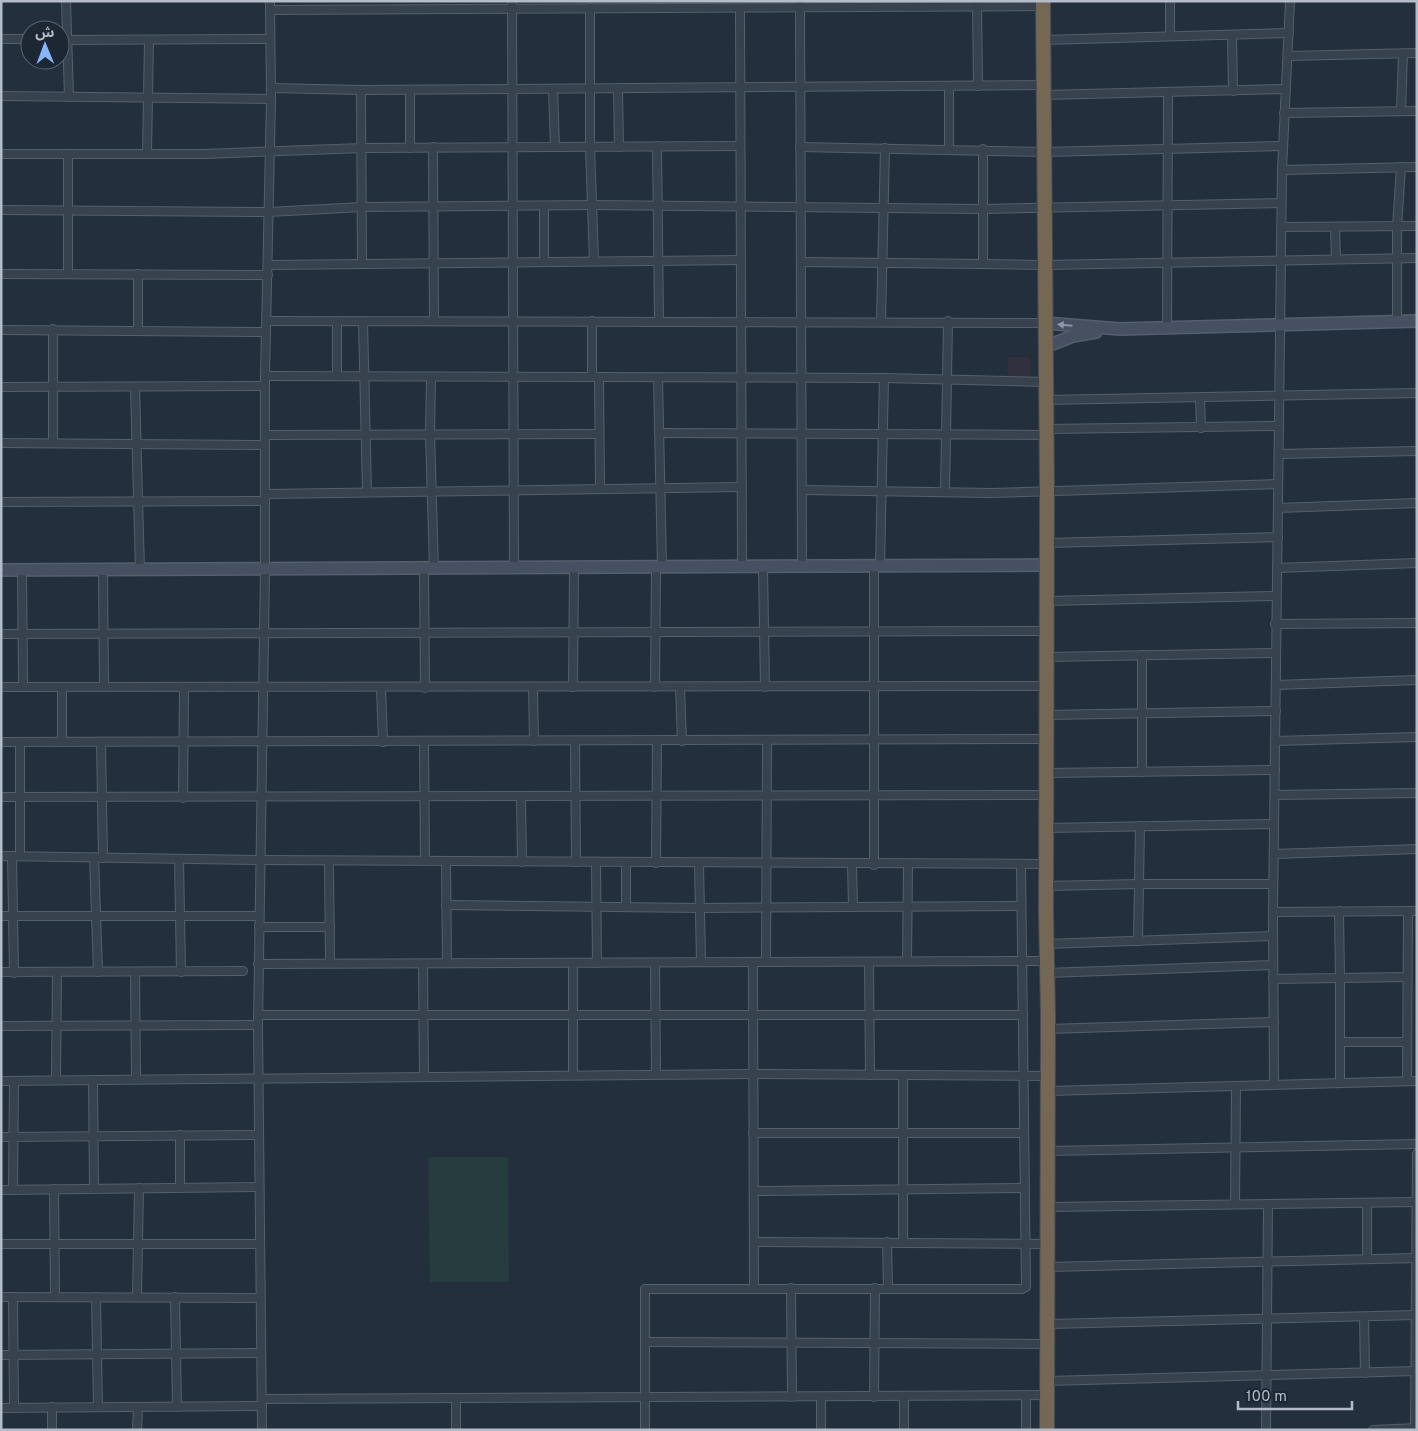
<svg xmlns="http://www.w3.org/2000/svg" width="1418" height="1431" font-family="Overpass,'Noto Sans Arabic',sans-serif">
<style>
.medical{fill:#32303f}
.grass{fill:#263c3f}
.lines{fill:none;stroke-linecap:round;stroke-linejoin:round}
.street-casing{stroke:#565f6c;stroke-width:10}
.secondary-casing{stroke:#565f6c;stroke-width:14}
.highway-casing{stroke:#434c59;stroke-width:16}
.street{stroke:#38414e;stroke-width:8}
.secondary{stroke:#465061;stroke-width:11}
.highway{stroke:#746855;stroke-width:14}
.oneway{fill:#8e96a5}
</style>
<rect width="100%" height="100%" fill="#242f3e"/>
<rect class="medical" x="1008" y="357" width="22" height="23"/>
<polygon class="grass" points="428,1157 508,1157 509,1282 430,1282"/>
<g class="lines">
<defs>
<g id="street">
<polyline points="66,1 69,97"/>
<polyline points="512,1 514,568"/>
<polyline points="800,1 802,567"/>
<polyline points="977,1 978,86"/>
<polyline points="590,8 590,147 594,261"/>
<polyline points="740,8 742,567"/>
<polyline points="270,10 1043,6"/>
<polyline points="1232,35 1233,91"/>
<polyline points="1170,36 1170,1"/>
<polyline points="1,39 30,39"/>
<polyline points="60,40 270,39"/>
<polyline points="1044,40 1289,33"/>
<polyline points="1289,56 1417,53"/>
<polyline points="271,88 361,90 1045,85"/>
<polyline points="618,88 619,147"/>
<polyline points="553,89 555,147"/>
<polyline points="361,90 362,262"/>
<polyline points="1045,95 1285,89"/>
<polyline points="1,96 271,99"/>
<polyline points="1401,111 1403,54"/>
<polyline points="1284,113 1417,111"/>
<polyline points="657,146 659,321"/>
<polyline points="433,147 434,321"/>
<polyline points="800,147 1046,152 1282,146"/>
<polyline points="410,148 410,90"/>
<polyline points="949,149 949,86"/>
<polyline points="147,153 149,40"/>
<polyline points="1,154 204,154 362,148 740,146"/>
<polyline points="68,154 68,274"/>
<polyline points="1282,170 1417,167"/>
<polyline points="544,207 544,261"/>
<polyline points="1,210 269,212 362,207 592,205 982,209 1281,203"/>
<polyline points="1282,227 1417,226"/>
<polyline points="1335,227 1336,259"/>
<polyline points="801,262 983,264 983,149"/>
<polyline points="983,264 1044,265 1417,258"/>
<polyline points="268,265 741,260"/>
<polyline points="1,274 268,275"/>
<polyline points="138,274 138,331"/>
<polyline points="267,321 1045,323"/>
<polyline points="337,321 337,376"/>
<polyline points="363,321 367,492"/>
<polyline points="881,321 885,148"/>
<polyline points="1397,321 1397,227 1401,167"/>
<polyline points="1167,327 1168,94"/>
<polyline points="53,329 53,443"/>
<polyline points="1,330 266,332"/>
<polyline points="265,376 884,378 1045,382"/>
<polyline points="431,377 430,434 434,569"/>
<polyline points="592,377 592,321"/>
<polyline points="599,377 600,489"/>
<polyline points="658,378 662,567"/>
<polyline points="1,387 265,386"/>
<polyline points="135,387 140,570"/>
<polyline points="1200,398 1201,428"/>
<polyline points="1045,400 1417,393"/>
<polyline points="1046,429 1279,426"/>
<polyline points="659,433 1046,435"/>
<polyline points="265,435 598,434"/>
<polyline points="1,443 265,445"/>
<polyline points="1279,454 1417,451"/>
<polyline points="802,490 992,493 1278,484"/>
<polyline points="945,492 948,321"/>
<polyline points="265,494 741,487"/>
<polyline points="1,502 265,501"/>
<polyline points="1278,508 1417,503"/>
<polyline points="1047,543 1278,537"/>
<polyline points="874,566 874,865"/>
<polyline points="880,566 884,378"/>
<polyline points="763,567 765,687"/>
<polyline points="1277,568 1417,563"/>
<polyline points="22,569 23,687"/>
<polyline points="424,569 425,688"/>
<polyline points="103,571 104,687"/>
<polyline points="1046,601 1276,596"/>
<polyline points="1275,624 1417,623"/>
<polyline points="1,634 1047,631"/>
<polyline points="1142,655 1142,772"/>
<polyline points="1047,657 1276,653"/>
<polyline points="1276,685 1417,680"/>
<polyline points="1,687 1047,686"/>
<polyline points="62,687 62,742"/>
<polyline points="573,687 574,568"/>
<polyline points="655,687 656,568"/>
<polyline points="680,687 682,741"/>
<polyline points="381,688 383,742"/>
<polyline points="533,688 534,741"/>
<polyline points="1047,715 1276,711"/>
<polyline points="575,741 576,862"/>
<polyline points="1275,741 1417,737"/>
<polyline points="1,742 1047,739"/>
<polyline points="101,742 103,858"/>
<polyline points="424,742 425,861"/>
<polyline points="1047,773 1275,770"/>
<polyline points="1275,795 1417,793"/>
<polyline points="1,797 1047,795"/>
<polyline points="521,797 522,862"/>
<polyline points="183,798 184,687"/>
<polyline points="1047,828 1274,824"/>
<polyline points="1274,854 1417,849"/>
<polyline points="1,856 261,860 1046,864"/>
<polyline points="12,856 14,973"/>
<polyline points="20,856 20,742"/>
<polyline points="94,857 98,972"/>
<polyline points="179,859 181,972"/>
<polyline points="329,861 330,963"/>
<polyline points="446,862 447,963"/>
<polyline points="596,863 597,963"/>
<polyline points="656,863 657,741"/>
<polyline points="699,864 701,962"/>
<polyline points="852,864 853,906"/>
<polyline points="1046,886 1139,884 1273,884"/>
<polyline points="446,905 700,908 1021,906"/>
<polyline points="626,906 626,863"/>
<polyline points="1273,912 1417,911"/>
<polyline points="1,916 259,916"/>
<polyline points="259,927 330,927"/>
<polyline points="1138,941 1140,826"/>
<polyline points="1046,944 1273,936"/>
<polyline points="907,961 908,865"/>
<polyline points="753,962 754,1289"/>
<polyline points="766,962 767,741"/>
<polyline points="869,962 870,1075"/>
<polyline points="655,963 656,1074"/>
<polyline points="258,964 1046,961"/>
<polyline points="423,964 424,1077"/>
<polyline points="1,972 243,971"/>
<polyline points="135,972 136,1079"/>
<polyline points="1046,973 1273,965"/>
<polyline points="1273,979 1340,978 1339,911"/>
<polyline points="258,1015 1023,1015"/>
<polyline points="1,1026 258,1025"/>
<polyline points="1048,1029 1274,1022"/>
<polyline points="1340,1042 1407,1042"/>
<polyline points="573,1075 573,963"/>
<polyline points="903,1075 903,1242"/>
<polyline points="56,1080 57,972"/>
<polyline points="93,1080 94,1189"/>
<polyline points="1,1081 752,1074 1048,1076"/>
<polyline points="1407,1081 1408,911"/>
<polyline points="1340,1083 1340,978 1407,977"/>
<polyline points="1274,1085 1273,912 1282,170 1290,1"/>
<polyline points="1048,1091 1417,1081"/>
<polyline points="753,1133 1024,1133"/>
<polyline points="180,1135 180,1188"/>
<polyline points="1,1137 258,1135"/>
<polyline points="1048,1151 1417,1144"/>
<polyline points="54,1189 55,1297"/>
<polyline points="1,1190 258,1187"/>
<polyline points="13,1190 14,1081"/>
<polyline points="754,1191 1024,1188"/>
<polyline points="1367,1203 1367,1259"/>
<polyline points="1235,1204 1236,1087"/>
<polyline points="1048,1207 1417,1202"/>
<polyline points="754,1242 1049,1244"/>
<polyline points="887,1242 888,1288"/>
<polyline points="1,1244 259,1244"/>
<polyline points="1049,1267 1417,1258"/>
<polyline points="791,1288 792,1397"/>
<polyline points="1,1297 260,1298"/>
<polyline points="13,1297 14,1407"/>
<polyline points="96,1297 98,1407"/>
<polyline points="137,1297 139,1188"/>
<polyline points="175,1297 177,1407"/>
<polyline points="1364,1317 1365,1373"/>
<polyline points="1049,1324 1417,1315"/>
<polyline points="645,1342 1049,1344"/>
<polyline points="1,1355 261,1353"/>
<polyline points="1047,1381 1417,1371"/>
<polyline points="821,1397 821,1430"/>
<polyline points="874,1397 875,1288"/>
<polyline points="904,1397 904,1430"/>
<polyline points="262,1399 1047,1395"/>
<polyline points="52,1407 52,1430"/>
<polyline points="1,1408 262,1406"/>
<polyline points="1415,1428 1417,1154"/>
<polyline points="137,1430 138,1407"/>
<polyline points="262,1430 258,1025 265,570 265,376 271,99 270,1"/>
<polyline points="456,1430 456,1399"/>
<polyline points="645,1430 645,1289 1022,1289 1026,1287 1021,865"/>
<polyline points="1026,1430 1026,1395"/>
<polyline points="1266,1430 1268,1204"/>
<polyline points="1373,1430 1417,1428"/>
</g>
<g id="secondary">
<polyline points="1045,323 1120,329 1417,321"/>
<polyline points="1045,347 1073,336 1096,332"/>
<polyline points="1,570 1047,565"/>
</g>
<polyline id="highway" points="1043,1 1047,491 1046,912 1048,1014 1047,1430"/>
</defs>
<use href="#street" class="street-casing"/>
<use href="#secondary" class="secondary-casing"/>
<use href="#highway" class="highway-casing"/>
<use href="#street" class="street"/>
<use href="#secondary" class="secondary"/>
<use href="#highway" class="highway"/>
</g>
<defs><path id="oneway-solid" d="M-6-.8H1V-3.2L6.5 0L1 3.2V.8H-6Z" transform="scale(1.25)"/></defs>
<use class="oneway" href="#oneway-solid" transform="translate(1065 325) rotate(-175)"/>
<rect width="1418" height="1431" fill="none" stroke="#b4bcc9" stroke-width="5"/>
<g transform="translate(45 45) rotate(359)"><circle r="24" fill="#1d2633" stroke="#59626f"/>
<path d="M0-4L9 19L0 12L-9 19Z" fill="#8ab4f8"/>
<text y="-8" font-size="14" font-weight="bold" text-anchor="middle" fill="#b4bcc9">ش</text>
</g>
<path d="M1238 1401v8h114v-8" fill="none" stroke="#b4bcc9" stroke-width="2.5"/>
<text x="1246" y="1401" font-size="15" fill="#b4bcc9" stroke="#1d2633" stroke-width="4" paint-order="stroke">100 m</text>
</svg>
